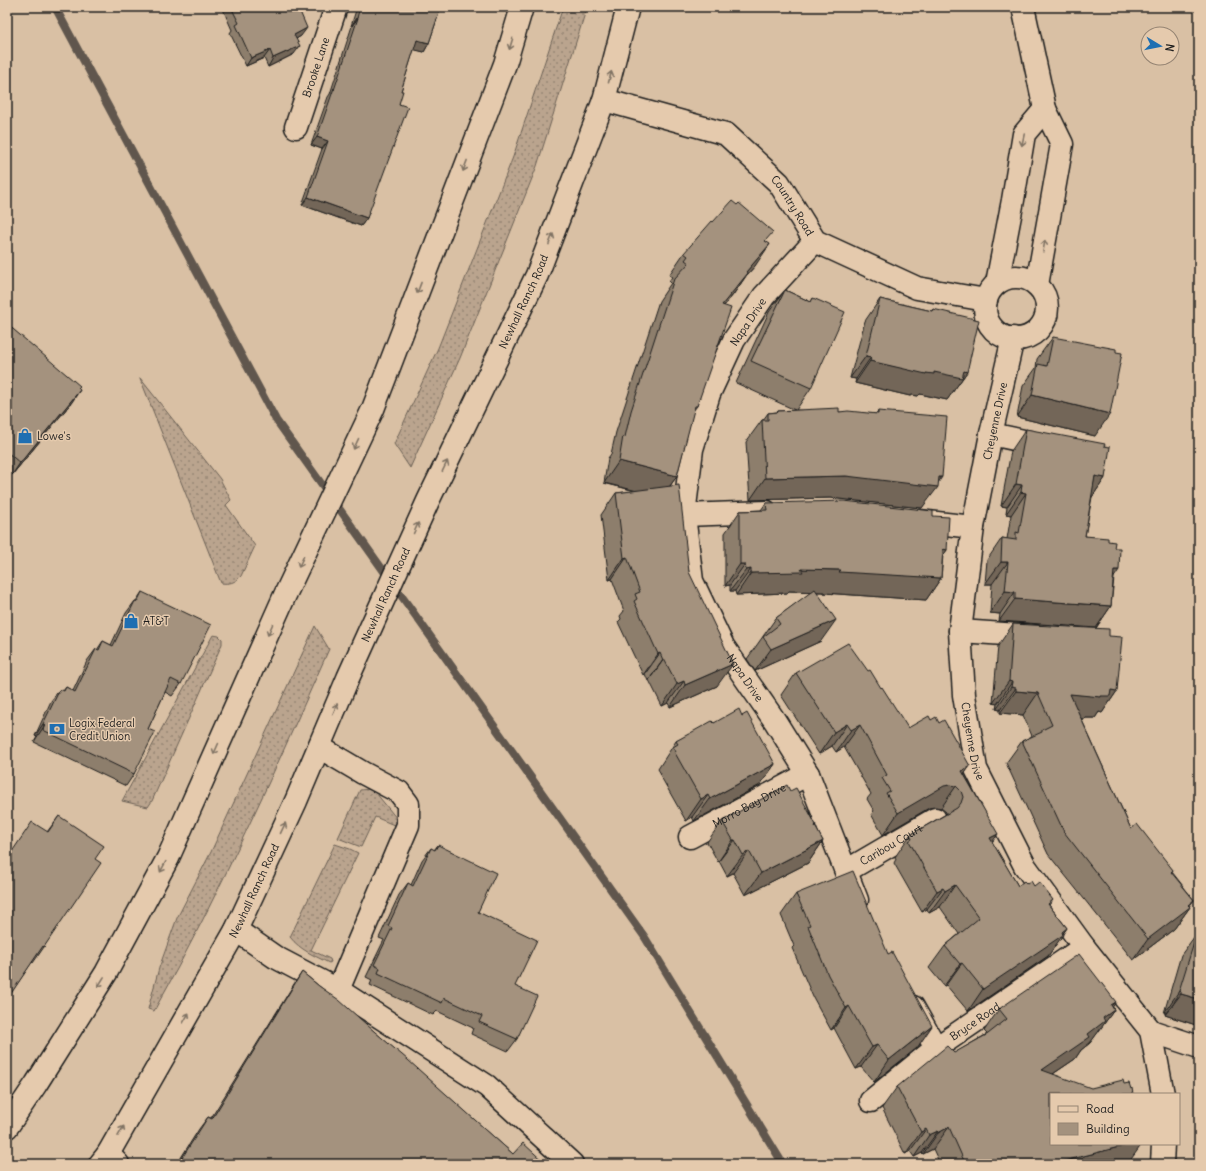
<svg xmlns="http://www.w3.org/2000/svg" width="1206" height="1171" font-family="Delius,sans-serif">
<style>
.grass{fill:url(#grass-dots);stroke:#6b6055}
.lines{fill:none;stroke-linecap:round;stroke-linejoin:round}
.stream{stroke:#60574e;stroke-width:8}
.minor-casing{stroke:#1c1c1c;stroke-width:25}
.major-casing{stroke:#1c1c1c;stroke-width:25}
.minor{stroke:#e5caad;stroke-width:22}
.major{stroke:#e5caad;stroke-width:22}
.wall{fill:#8d7e6c;stroke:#1c1c1c}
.shaded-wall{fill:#736658;stroke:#1c1c1c}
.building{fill:#a4927e;stroke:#1c1c1c}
.oneway{stroke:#807364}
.labels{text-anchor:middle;stroke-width:3;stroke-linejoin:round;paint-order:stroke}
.street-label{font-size:11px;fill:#1c1c1c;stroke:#e5caad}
.poi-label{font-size:11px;fill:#1c1c1c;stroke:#e5caad;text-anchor:start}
</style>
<defs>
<pattern id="grass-dots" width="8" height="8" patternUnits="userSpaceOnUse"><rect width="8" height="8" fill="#baa48e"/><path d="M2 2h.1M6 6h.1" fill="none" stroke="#968573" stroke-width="1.8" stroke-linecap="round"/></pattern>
</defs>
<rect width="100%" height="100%" fill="#d9c0a4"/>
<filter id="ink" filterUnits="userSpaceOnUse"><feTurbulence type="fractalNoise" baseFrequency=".025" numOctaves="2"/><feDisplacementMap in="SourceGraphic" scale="8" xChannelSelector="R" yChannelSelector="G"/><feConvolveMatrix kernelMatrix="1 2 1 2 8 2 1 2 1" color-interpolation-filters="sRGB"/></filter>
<g filter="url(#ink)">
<g class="grass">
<polygon points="563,7 587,7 537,166 460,358 410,468 394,444 438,348 513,157"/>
<path d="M140,378L220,479L231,500L226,505L255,546L241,576C235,583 229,584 221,583Z"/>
<path d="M315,626L329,649C274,772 220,894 154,1011L148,1009L159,968L177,918L211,852Z"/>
<polygon points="213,635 219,636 222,639 222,644 152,801 148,807 122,801"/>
<polygon points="370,789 376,793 397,819 397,823 394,825 375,817 361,847 338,838 360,790"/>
<path d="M335,844L350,849L358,853L311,950L330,959L331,962L329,963C315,956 300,950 290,937Z"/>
</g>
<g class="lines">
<polyline class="stream" points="55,7 276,420 644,936 783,1164"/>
<defs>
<g id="minor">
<polyline points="1023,7 1045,109 1062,144 1037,285"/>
<path id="s1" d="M604,100L726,134L779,183L815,241L917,288L986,300"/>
<path id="s2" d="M296,127L336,7"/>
<path id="s3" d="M815,241L764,296L734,340L709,394L692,449L684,515L692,581L723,646L775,721L808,774L857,900"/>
<circle cx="1016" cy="308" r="31"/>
<polyline points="997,283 1013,200 1024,134 1045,109"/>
<path id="s4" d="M1013,338L991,434L973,527L960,631L964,695L976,769L1025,866L1084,947L1151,1031L1163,1094"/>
<polyline points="991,434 1047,446"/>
<polyline points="684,515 767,512"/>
<polyline points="919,521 973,527"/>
<polyline points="960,631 1035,636"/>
<path id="s5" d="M690,837L808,774"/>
<path id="s6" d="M846,871L935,819"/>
<polyline points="236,930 275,957 338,990 408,825 408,804 399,792 363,773 319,747"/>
<polyline points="338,990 487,1086 572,1164"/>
<polyline points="913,1007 936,1048"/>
<polyline points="1151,1031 1199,1047"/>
<path id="s7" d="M871,1101L936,1048L1084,947"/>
<polyline points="108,1154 118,1164"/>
<polyline points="1162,1164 1163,1144"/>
</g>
<g id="major">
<polyline points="7,1127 36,1084 106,973 168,858 285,595 373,409 505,64 522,7"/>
<path id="s8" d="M100,1164L108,1154L236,930L296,801L348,678L428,501L537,275L604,100L628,7"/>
</g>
</defs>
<use href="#minor" class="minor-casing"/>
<use href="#major" class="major-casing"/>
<use href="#minor" class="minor"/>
<use href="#major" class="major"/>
</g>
<g class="wall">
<polygon points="222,7 298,7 301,36 296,39 294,54 268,67 264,58 246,66 230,33 232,30"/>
<polygon points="357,7 441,7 429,43 424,52 414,49 401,91 399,104 367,218 361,226 302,205 322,149 311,145 328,97 330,94 352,26 351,26"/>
<polygon points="766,241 755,266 746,276 733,295 724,306 697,406 693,411 677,476 670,486 689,572 717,686 670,707 668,703 662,706 649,680 648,681 645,674 643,675 618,622 621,619 620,616 624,611 612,579 609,580 601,515 616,493 635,491 604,483 608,458 611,454 616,432 659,301 671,283 669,281 672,277 669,275 684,253"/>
<polygon points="785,290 811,302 813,298 811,388 796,410 877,414 878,411 938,483 922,508 830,498 750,500 746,442 762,420 763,420 768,413 777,412 778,411 795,410 736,383 769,312"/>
<polygon points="880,299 932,311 933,309 967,372 947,400 920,394 918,396 912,395 910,396 855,383 856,379 850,378 865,321"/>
<polygon points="7,324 78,389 72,402 12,475 7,471"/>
<polygon points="1053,337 1095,436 1017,417 1023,386 1036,368 1037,359"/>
<polygon points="1026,429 1105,478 1092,497 1085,536 1108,541 1114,548 1114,578 1111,606 1096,628 999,621 1000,614 990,613 992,584 985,584 987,560 1002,538 1007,539 1011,515 1006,514 1007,507 1001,506 1011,451"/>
<polygon points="766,503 933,516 947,550 943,555 941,578 926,600 824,593 824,592 817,592 821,641 755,671 747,659 776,618 812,592 789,591 787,593 736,595 735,591 730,591 730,585 725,586 725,533 740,511 761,510"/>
<polygon points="142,592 181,684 172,696 165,692 148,729 134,774 126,786 34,742 37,737 35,736 51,701 60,689 63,691 66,687 73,691 87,661 96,649 97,650 103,641 111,645 126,613 135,601 136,601"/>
<polygon points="1013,624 1109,636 1117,691 1102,713 1099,712 1095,718 1086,718 1085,719 1081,718 1131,829 1173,870 1172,872 1194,900 1189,906 1190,907 1174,929 1133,960 1048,854 1006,763 1022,741 1032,736 1023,715 1000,713 1000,710 996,709 997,704 993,703 998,646"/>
<polygon points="796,673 908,728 931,720 939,723 970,766 964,774 992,842 1018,886 1027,884 1034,886 1053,900 1049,905 1067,928 1048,956 968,1011 946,985 944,986 929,968 945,946 959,934 940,907 929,913 927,909 922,912 894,863 896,859 895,857 910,835 946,814 946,812 941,808 935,807 929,808 883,835 871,814 874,811 867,799 871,794 844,747 836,752 832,746 819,754 781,695"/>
<polygon points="742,716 775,764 760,785 694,821 692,817 686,821 660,775 661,774 658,769 676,741 714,723"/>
<polygon points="790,791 815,827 823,841 808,863 745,895 733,873 727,876 719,861 718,862 707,842 722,821"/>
<polygon points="59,816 95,859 44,947 33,963 32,962 7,999 7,859 47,832"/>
<polygon points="438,845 478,912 515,986 517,1039 508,1051 471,1034 473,1028 437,1011 433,1015 370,985 372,980 366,977 384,940 379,938 399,895 408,883 411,885 422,860 431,848 434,850"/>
<polygon points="796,894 917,1048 874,1082 861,1067 856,1069 834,1028 831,1030 813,997 792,948 794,946 781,915"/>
<polygon points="1197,933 1199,1026 1165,1015 1166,1013 1164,1013 1181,955"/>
<polygon points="302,972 375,1032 513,1154 546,1164 177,1164 199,1129 208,1117 211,1118 294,984"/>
<polygon points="1113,1007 1114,1010 1090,1043 1081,1050 1075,1059 1053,1074 1129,1162 1123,1164 940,1164 933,1149 923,1154 922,1153 914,1157 910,1151 905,1154 882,1108 897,1087 987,1034 984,1031 999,1009"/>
</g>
<g class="shaded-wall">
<polygon points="357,18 358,18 352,26 351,26"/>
<polygon points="307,28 301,36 289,43 294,35"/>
<polygon points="417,40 429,43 424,52 411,49"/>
<polygon points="300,46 294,54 268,67 273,58"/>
<polygon points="270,50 264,58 246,66 251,58"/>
<polygon points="317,137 328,141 322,149 311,145"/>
<polygon points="308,197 367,218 361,226 302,205"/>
<polygon points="770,244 755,266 746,276 733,295 706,327 746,272"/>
<polygon points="866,356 871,357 856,379 850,378"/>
<polygon points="870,361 926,373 934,372 964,371 967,372 947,400 920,394 918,396 912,395 910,396 855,383"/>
<polygon points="80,390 72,402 12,475 20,463"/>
<polygon points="1032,395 1110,414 1095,436 1017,417"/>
<polygon points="619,461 677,476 662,497 604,483"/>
<polygon points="846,476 942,477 936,486 938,487 922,508 830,498 750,500 765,478"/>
<polygon points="1095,476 1105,478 1090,500"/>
<polygon points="1016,484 1022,485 1007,507 1001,506"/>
<polygon points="1021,492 1026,493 1011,515 1006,514"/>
<polygon points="943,549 947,550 932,571"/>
<polygon points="627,557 612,579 609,580 624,558"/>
<polygon points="1001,562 1008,562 992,584 985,584"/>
<polygon points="740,564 745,564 730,585 725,586"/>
<polygon points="751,569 735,591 730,591 746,570"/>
<polygon points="801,569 841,570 941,578 926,600 824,593 824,592 789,591 787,593 736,595 751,573"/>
<polygon points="1114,570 1119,570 1104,592"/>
<polygon points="1005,591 1015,592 1000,614 990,613"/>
<polygon points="1015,599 1111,606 1096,628 999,621"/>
<polygon points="836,620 821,641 755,671 771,649"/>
<polygon points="660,653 645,674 643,675 658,654"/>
<polygon points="664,659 649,680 648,681 663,660"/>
<polygon points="733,664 717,686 670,707 685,685"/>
<polygon points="684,681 668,703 662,706 677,684"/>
<polygon points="1009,681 1012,682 997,704 993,703"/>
<polygon points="1011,687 1016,688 1000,710 996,709"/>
<polygon points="1111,690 1117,691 1102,713 1099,712 1095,718 1086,718 1085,719 1055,716 1070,694 1101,696"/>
<polygon points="1016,691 1038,693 1023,715 1000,713"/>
<polygon points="43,724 45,725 37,737 35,736"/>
<polygon points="847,724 832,746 819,754 834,732"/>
<polygon points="860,725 844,747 836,752 851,730"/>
<polygon points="775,764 760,785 694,821 710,799"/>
<polygon points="970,766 941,808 935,807 929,808 883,835 898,813 962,771"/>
<polygon points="708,795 692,817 686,821 701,799"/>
<polygon points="998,834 982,856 990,838"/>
<polygon points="733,840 735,840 719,861 718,862"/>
<polygon points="823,841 808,863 745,895 761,873"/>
<polygon points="749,851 733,873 727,876 743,855"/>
<polygon points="955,885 940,907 929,913 945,891"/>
<polygon points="943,888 927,909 922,912 937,891"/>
<polygon points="1194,900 1188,908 1190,907 1174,929 1133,960 1148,939"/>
<polygon points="1067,928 1061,936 1063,935 1048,956 968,1011 983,989"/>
<polygon points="962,963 946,985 944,986 960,964"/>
<polygon points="1179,991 1181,992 1166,1013 1164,1013"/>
<polygon points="1181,994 1199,999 1199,1026 1165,1015"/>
<polygon points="1116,1002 1107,1015 1114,1010 1099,1031 1090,1043 1081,1050 1075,1059 1026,1092 1042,1070 1088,1034 1111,1005"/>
<polygon points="849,1006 834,1028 831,1030 846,1008"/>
<polygon points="932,1026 917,1048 874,1082 889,1060"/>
<polygon points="877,1045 861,1067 856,1069 872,1047"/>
<polygon points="949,1127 933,1149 923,1154 938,1133"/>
<polygon points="926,1129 910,1151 905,1154 921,1132"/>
<polygon points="938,1131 922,1153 914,1157 929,1135"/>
<polygon points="1131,1144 1142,1144 1129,1162 1123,1164 1052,1164"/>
</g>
<g class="building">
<polygon points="231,7 298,7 307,28 294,35 300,46 273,58 270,50 251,58 236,25 239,23"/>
<polygon points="360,7 441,7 429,43 417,40 401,91 403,91 399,104 408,107 367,218 308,197 328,141 317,137 334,88 334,90 358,18 357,18"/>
<polygon points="732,201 737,205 739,203 773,232 765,241 770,244 746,272 748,273 722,305 731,308 697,406 695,406 677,476 619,461 623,436 625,437 631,411 674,279 689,263 685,260 688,256 684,253 712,221 713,222"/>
<polygon points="785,290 811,302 813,298 845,312 811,388 751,361"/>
<polygon points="880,299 932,311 933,309 979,320 967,372 964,371 962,378 934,372 934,374 926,373 926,374 870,361 871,357 866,356"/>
<polygon points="7,324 80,386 78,388 80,390 20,463 7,452"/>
<polygon points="1053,337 1116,349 1116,352 1122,353 1110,414 1032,395 1038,364 1047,366"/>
<polygon points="839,408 839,412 848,411 878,414 878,411 947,417 942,477 939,477 938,487 846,476 765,478 762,420 768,420 768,413 778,412 778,411"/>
<polygon points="1026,429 1105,444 1104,446 1110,447 1105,478 1095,476 1085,536 1108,538 1108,541 1115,542 1114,548 1120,548 1119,570 1114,570 1111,606 1015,599 1015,592 1005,591 1008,562 1001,562 1002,538 1016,540 1016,532 1019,533 1026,493 1021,492 1022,485 1016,484"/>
<polygon points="679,485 689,572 733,664 685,685 684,681 677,684 664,659 663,660 660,653 658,654 634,601 637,599 635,594 640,592 627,557 624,558 616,493"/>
<polygon points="844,501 933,511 933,516 949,517 947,550 943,549 941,578 839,572 841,570 801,569 803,572 751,573 751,569 746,570 745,564 740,564 740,511 767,510 766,503"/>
<polygon points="815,589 836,620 771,649 763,637 780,624 776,618"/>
<polygon points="142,592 211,625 181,684 171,679 148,729 155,732 134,774 43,730 45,725 43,724 60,689 64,691 66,687 75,692 96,649 99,650 103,641 113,646 135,601 137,602"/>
<polygon points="1013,624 1109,629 1109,636 1122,637 1117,691 1111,690 1110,696 1101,696 1101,697 1070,694 1131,829 1137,824 1173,870 1171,872 1194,900 1188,905 1190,907 1148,939 1064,832 1022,741 1042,732 1042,730 1052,725 1038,693 1016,691 1016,688 1011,687 1012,682 1009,681"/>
<polygon points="848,643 868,671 870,670 881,688 882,687 908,728 929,716 931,720 936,717 939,723 944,720 970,766 962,771 998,834 990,838 1018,886 1024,881 1027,884 1031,881 1034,886 1039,882 1053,900 1048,904 1067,928 1062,932 1063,935 983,989 962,963 960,964 945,946 979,918 955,885 945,891 943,888 937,891 909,841 912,839 910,835 957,808 961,803 963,797 961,791 956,786 950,785 944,786 898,813 886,793 890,791 882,778 887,775 860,725 851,730 847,724 834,732 796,673"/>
<polygon points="739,709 742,716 747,713 775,764 710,799 708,795 701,799 675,753 676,752 673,747 678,744 676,741 712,721 714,723"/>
<polygon points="787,785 790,791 796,788 816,825 815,826 823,841 761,873 749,851 743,855 735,840 733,840 722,821"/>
<polygon points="59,816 104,846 95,859 101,863 44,947 43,946 10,995 7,992 7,859 32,822 48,832"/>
<polygon points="438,845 496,873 478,912 537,940 515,986 537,996 517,1039 479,1022 482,1016 444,998 442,1003 378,973 380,968 374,965 392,928 388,926 408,883 413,886 431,848 435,850"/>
<polygon points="853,871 888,954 892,952 932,1026 889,1060 877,1045 872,1047 849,1006 846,1008 828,975 808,926 810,925 796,894"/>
<polygon points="1197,933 1199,934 1199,999 1181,994 1181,992 1179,991"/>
<polygon points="1079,954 1116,1002 1111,1005 1114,1010 1103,1018 1105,1021 1088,1034 1090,1037 1042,1070 1091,1088 1123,1080 1124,1084 1129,1083 1131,1089 1132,1088 1133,1094 1051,1094 1051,1144 1131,1144 1052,1164 964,1164 965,1163 949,1127 938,1133 938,1131 929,1135 926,1129 921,1132 897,1087 947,1046 954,1053 988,1034 1007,1019 999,1009"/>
<polygon points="302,972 319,986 339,1000 375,1032 408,1060 513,1154 523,1143 546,1164 189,1164 182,1158 208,1117 212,1119"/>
</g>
<defs><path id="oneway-shaft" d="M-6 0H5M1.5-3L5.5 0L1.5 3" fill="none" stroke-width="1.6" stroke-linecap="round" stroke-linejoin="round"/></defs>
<g class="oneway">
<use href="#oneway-shaft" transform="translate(511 44) rotate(107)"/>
<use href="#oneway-shaft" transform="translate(610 77) rotate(-75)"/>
<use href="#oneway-shaft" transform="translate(1023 140) rotate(102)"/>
<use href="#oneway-shaft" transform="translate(465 166) rotate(111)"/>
<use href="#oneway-shaft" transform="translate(551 239) rotate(-69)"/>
<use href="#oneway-shaft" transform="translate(1044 246) rotate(-80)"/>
<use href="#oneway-shaft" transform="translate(419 288) rotate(111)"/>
<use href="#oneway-shaft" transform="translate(356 444) rotate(115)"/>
<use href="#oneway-shaft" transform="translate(445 466) rotate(-64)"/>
<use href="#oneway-shaft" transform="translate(416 528) rotate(-66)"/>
<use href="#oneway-shaft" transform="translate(301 562) rotate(115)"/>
<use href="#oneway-shaft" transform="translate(270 630) rotate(114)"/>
<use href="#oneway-shaft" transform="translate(335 709) rotate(-67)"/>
<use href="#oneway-shaft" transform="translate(216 749) rotate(114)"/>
<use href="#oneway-shaft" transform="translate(283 828) rotate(-65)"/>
<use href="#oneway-shaft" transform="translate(163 867) rotate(118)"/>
<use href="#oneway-shaft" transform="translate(101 982) rotate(122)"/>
<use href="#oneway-shaft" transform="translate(186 1018) rotate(-60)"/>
<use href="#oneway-shaft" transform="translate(121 1131) rotate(-60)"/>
</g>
</g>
<defs>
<symbol id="shop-bare" viewBox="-9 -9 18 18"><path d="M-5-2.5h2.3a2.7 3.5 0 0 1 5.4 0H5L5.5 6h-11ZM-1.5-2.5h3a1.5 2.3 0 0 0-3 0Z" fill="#1f6fb2" stroke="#e5caad" stroke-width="2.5" paint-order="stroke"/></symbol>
<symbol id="bank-bare" viewBox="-9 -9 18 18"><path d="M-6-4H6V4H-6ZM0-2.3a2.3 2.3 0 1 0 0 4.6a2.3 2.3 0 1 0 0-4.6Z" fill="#1f6fb2" stroke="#e5caad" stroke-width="2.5" paint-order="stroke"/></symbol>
</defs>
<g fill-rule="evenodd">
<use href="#shop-bare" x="14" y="425" width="22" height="22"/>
<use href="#shop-bare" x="120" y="610" width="22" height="22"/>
<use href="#bank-bare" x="46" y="718" width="22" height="22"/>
</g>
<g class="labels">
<g class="street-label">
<text dy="4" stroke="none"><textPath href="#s2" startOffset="63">Brooke Lane</textPath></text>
<text dy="4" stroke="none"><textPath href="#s1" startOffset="225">Country Road</textPath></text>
<text dy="4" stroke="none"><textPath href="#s8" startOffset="962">Newhall Ranch Road</textPath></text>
<text transform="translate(748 322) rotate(-56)" y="4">Napa Drive</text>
<text transform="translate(995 421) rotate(-78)" y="4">Cheyenne Drive</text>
<text dy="4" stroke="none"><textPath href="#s8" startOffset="638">Newhall Ranch Road</textPath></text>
<text dy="4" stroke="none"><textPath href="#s3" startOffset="489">Napa Drive</textPath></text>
<text dy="4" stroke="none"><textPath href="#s4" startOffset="409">Cheyenne Drive</textPath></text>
<text dy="4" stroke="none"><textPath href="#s5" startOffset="67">Morro Bay Drive</textPath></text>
<text dy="4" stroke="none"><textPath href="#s6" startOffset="52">Caribou Court</textPath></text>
<text dy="4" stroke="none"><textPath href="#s8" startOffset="314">Newhall Ranch Road</textPath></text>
<text dy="4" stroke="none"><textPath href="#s7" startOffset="131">Bryce Road</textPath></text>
</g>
<g class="poi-label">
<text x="37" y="440">Lowe's</text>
<text x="143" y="625">AT&amp;T</text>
<text x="69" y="727">Logix Federal<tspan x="69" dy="13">Credit Union</tspan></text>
</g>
</g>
<rect width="1206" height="1171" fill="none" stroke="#e5caad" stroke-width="24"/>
<rect x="12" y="12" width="1182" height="1147" fill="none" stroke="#1c1c1c" stroke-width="1.5" filter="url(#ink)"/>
<rect x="1050" y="1093" width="130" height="52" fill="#e5caad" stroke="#958473"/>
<rect x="1058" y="1106" width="20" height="6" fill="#e5caad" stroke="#958473"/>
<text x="1086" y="1113" font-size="12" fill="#1c1c1c">Road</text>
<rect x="1058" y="1123" width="20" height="12" fill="#a4927e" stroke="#958473"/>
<text x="1086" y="1133" font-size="12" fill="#1c1c1c">Building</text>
<g transform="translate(1160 46) rotate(100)"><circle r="19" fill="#e5caad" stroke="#958473"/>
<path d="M0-3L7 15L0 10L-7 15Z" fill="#1f6fb2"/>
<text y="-6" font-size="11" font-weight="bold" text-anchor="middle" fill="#1c1c1c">N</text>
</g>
</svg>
